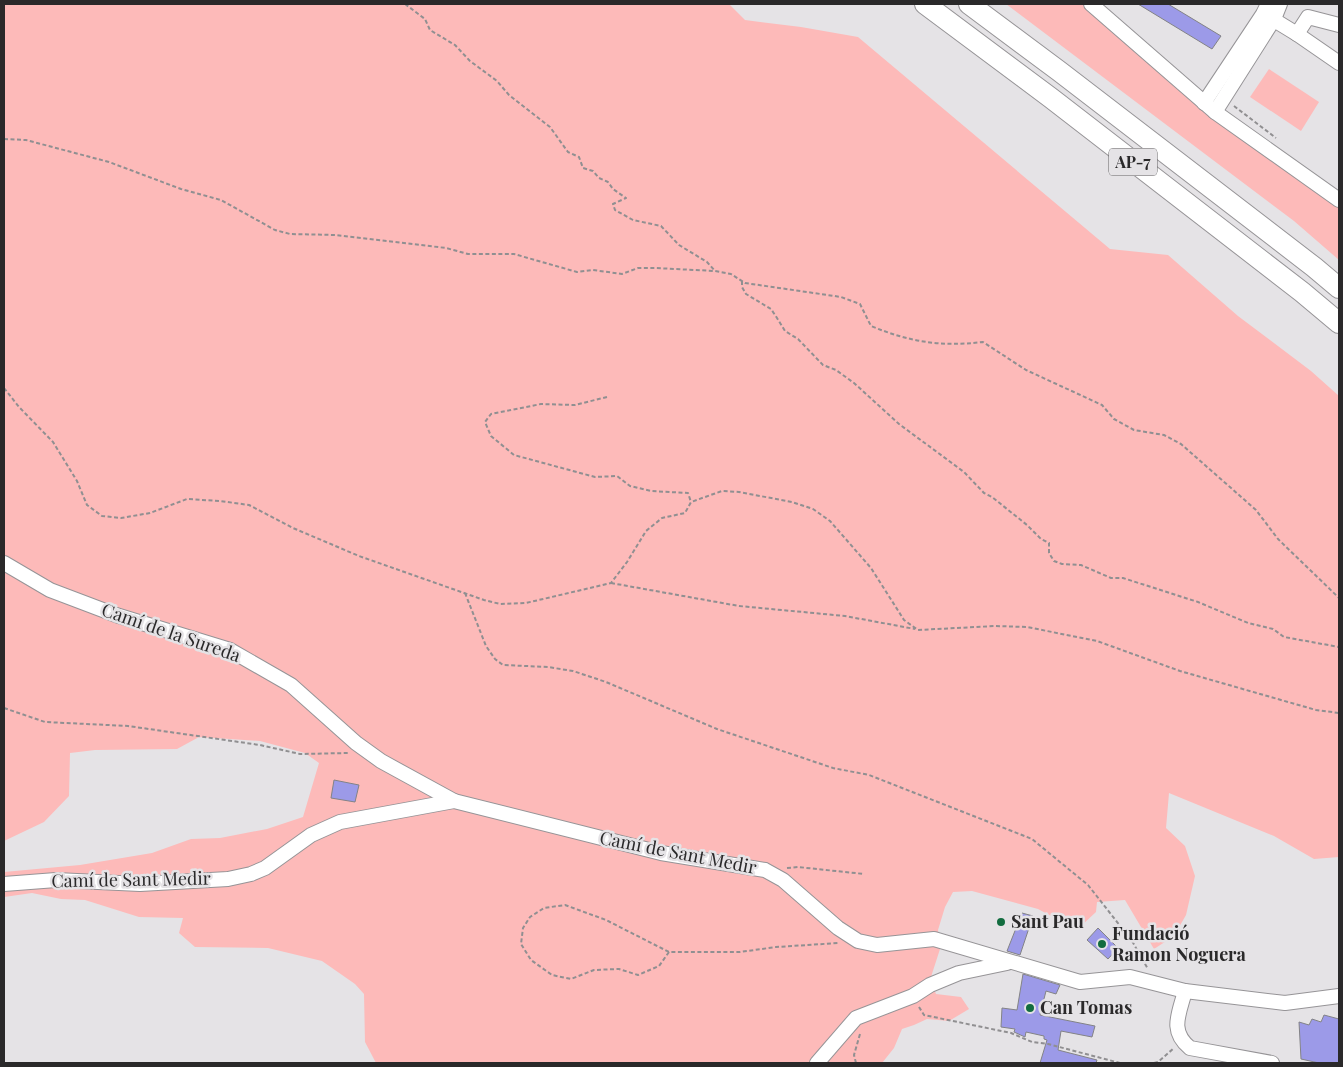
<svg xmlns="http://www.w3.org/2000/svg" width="1343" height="1067" font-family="'Playfair Display',serif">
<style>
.green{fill:#fdbab9}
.building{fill:#9c9ae8;stroke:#838386}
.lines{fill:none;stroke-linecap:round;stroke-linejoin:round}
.minor-casing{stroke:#969497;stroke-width:16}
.highway-casing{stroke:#969497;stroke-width:22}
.path{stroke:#908f91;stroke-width:2;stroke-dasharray:4 2.5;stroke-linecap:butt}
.minor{stroke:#fff;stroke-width:14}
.highway{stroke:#fff;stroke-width:20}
.poi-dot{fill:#126c3f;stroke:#e5e3e6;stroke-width:2}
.labels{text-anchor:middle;stroke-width:5;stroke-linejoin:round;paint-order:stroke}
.shield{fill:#e5e3e6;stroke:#626162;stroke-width:1}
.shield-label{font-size:16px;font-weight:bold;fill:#2a292a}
.street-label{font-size:18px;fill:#2a292a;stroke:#e5e3e6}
.poi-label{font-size:18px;font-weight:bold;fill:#2a292a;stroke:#e5e3e6;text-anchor:start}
</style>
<rect width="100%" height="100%" fill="#e5e3e6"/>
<g class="green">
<polygon points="4,4 729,4 745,20 801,27 858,37 1110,249 1168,255 1238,316 1311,371 1339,396 1339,857 1314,859 1274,836 1169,793 1166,828 1185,846 1195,876 1186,915 1174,936 1154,949 1125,900 1097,902 1096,912 1081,926 1070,926 1038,909 972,891 953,892 945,907 938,930 940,949 930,980 936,994 961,997 969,1009 949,1021 927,1019 914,1025 902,1029 894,1048 882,1063 376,1063 365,1042 364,994 355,984 322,961 268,948 195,947 179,933 183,918 139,917 85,900 61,899 32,893 4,897 4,872 80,865 152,853 191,839 220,838 267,829 303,817 319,763 305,753 260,741 199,737 177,749 95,750 70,753 69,796 44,822 4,841"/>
<polygon points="1006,4 1082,4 1198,106 1339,208 1339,260 1294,221"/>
<polygon points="1269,69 1319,102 1301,131 1250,97"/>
</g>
<g class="building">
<polygon points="1138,4 1168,4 1221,36 1212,49"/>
<polygon points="334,780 359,785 355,802 331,798"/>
<polygon points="1022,913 1033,916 1020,955 1007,951"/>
<polygon points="1098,928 1118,948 1108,959 1087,940"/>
<polygon points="1023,974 1060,985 1056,994 1046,991 1040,1015 1095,1026 1092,1037 1061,1031 1058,1050 1097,1060 1096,1063 1040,1063 1047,1040 1044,1039 1044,1036 1026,1032 1025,1037 1014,1032 1015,1029 1001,1027 1002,1008 1017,1010"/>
<polygon points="1324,1015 1339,1019 1339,1063 1319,1063 1301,1059 1299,1022 1309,1025 1312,1019 1321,1022"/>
</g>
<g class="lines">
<defs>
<g id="minor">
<polyline points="1091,4 1215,112 1339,200"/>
<polyline points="1266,15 1297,34 1339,63"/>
<polyline points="1297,34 1308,17 1339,25"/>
<polyline points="1204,103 1263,14 1268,4"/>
<polyline points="1215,112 1274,19 1280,4"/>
<polyline points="4,563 50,590 116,615 230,650 291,685 356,743 381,761 454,801"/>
<polyline points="4,884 56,880 140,884 228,879 251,874 265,868 311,835 340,822 454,801 661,853 765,870 783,880 838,928 858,941 877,945 934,939 1080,982 1130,977 1185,991 1285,1003 1339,996"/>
<path d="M1185,991C1179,1014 1169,1031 1190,1048L1272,1063"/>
<polyline points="817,1063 856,1018 913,996 930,985 959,973 1007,963"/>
</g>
<g id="highway">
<polyline points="925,4 1051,98 1302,292 1339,323"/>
<polyline points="969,4 1059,71 1314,267 1339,288"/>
</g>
</defs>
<use href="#minor" class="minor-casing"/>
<use href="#highway" class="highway-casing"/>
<g class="path">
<polyline points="405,4 425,19 430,30 455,45 470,61 497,81 509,95 550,127 568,152 579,157 583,168 593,171 599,178 608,182 613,189 626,198 613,204 615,210 633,220 661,226 679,245 707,262 715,271"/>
<polyline points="1234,106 1276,138"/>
<path d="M4,139L26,140L109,162L181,189L221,200L275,230L290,234L335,235L446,248L468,254H514L577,272L593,270L622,274L638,268H655L715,271L731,274L745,283L841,297L860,304L871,326C910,342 941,347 983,342L1026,370L1102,405L1114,419L1134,430L1164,435L1181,444L1256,510L1278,539L1339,598"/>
<polyline points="742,281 742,287 746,294 771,309 777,318 785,331 798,339 823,365 836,370 854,383 899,424 964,472 984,493 992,497 1027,525 1041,539 1049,543 1049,553 1054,561 1062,564 1081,565 1111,578 1123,578 1198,602 1248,623 1273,629 1284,637 1339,647"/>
<polyline points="4,388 19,407 53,442 77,481 87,505 102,516 121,518 150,513 187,499 220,501 249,505 293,528 359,556 484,600 500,604 526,603 611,583 627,562 646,531 662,518 685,513 691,502 722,491 739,492 792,502 813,509 830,521 871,568 904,620 918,630 995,626 1027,627 1097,641 1180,671 1316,710 1339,713"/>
<polyline points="607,397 575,405 541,404 491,414 485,422 491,436 514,455 595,477 617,476 630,486 651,491 688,493 691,502"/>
<polyline points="611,583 739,606 845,616 915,629"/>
<polyline points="465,593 486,646 495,659 503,665 548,667 573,671 606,682 717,729 833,768 869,775 1032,839 1088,885 1132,941 1148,969"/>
<polyline points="4,708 45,722 128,726 260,745 300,754 348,753"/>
<polyline points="787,868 798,867 864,874"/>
<polyline points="669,952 659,966 638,975 619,969 594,970 571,979 552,975 531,960 521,944 523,928 530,917 544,908 565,905 606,920 669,952 740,952 776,947 838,943"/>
<polyline points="919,1007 924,1015 1011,1033 1032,1042 1048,1044 1120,1063"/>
<polyline points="856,1063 854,1055 860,1034"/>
<polyline points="1154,1063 1158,1062 1174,1048"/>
</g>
<use href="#minor" class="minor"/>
<use href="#highway" class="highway"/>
</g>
<g class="poi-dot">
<circle cx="1001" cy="922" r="5"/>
<circle cx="1102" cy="944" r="5"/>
<circle cx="1030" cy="1008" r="5"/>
</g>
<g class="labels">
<rect class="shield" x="1109" y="148.5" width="48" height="27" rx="4"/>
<g class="shield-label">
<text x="1133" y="168">AP-7</text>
</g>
<g class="street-label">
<text transform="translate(171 633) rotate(19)" y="6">Camí de la Sureda</text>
<text transform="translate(678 853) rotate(11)" y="6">Camí de Sant Medir</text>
<text transform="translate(131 880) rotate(-1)" y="6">Camí de Sant Medir</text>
</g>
<g class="poi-label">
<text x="1011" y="928">Sant Pau</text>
<text x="1112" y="940">Fundació<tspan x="1112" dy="21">Ramon Noguera</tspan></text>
<text x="1040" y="1014">Can Tomas</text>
</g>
</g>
<rect width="1343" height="1067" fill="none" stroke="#2a292a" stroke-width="10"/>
</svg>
